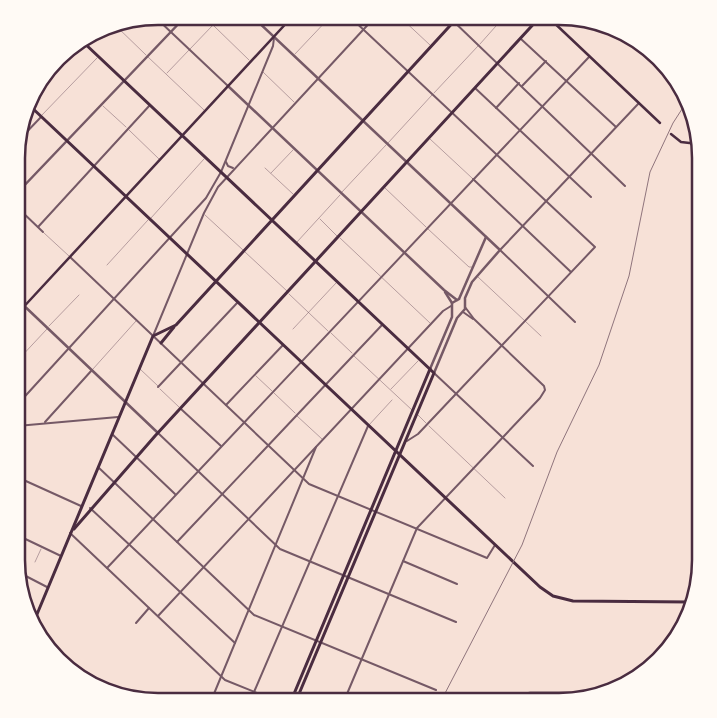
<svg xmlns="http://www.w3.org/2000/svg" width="717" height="718" font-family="'Varela Round',sans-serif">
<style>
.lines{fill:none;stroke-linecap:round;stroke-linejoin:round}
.service{stroke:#755966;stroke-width:0.5}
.minor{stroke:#755966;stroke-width:2}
.tertiary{stroke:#755966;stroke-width:2.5}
.secondary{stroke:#4a2c40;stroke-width:2.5}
.primary{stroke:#4a2c40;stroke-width:3}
.rail{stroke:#8f747c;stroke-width:1}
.rim{fill:none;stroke:#4a2c40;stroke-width:2.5}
</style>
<rect width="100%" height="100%" fill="#f7e1d7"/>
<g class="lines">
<g class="service">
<polyline points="204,16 212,24"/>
<polyline points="400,17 430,45"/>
<polyline points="114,24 146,55"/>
<polyline points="409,25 417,17"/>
<polyline points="214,26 249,60"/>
<polyline points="480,44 504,17"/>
<polyline points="295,54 330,17"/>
<polyline points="148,57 204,110"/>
<polyline points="263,72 294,102"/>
<polyline points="167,73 213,25"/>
<polyline points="434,93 478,46"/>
<polyline points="103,106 126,127"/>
<polyline points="42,115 97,58"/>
<polyline points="129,130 159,159"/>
<polyline points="430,139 472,178"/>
<polyline points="388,143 432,95"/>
<polyline points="265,168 293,194"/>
<polyline points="271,173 293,150"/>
<polyline points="385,188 426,227"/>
<polyline points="342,192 386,145"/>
<polyline points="205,215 243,250"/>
<polyline points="151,218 204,159"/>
<polyline points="320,219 337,236"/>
<polyline points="428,229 469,267 472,267"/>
<polyline points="44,233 69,256"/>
<polyline points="340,238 430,323"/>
<polyline points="297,242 340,195"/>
<polyline points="245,252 287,291"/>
<polyline points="107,265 148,220"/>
<polyline points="478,277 541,336"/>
<polyline points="289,294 328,331"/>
<polyline points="49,326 79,295"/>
<polyline points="293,329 336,283"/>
<polyline points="331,333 352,353"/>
<polyline points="354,356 412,410"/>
<polyline points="18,360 47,329"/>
<polyline points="93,369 136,321"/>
<polyline points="140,369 158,386"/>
<polyline points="256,376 272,391"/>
<polyline points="160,389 179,407"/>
<polyline points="391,389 418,361"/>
<polyline points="274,393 295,413"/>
<polyline points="418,415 426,423"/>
<polyline points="297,416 322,439"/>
<polyline points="369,425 392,400"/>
<polyline points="429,426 505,498"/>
<polyline points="35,562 41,549"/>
</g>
<g class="minor">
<polyline points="155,17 228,86"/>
<polyline points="350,17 595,247 418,434 407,441"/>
<polyline points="449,17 625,186"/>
<polyline points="521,39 616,127"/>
<polyline points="522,86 546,61"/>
<polyline points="475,88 591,197"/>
<polyline points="496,108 519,83"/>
<polyline points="19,140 41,117"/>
<polyline points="226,162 228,166 233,168"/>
<polyline points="473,179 571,272"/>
<polyline points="19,209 43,232"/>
<polyline points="38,227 150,105"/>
<polyline points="70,257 309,484 487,558 495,545"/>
<polyline points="463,312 473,319"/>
<polyline points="575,322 500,250 639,103"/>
<polyline points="153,336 204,213 218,187 375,17"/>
<polyline points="434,373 533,466"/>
<polyline points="158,387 238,302"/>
<polyline points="18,391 25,397"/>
<polyline points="17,405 206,198 221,172 273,46 274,38"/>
<polyline points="226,405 283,345"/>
<polyline points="181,409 221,446"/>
<polyline points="45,422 92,370"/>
<polyline points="17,426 118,417"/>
<polyline points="158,433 280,549 456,622"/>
<polyline points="112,434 175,494"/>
<polyline points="98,467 254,615 436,690"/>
<polyline points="17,477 81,506"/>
<polyline points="90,508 235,643"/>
<polyline points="70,533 225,680 277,701"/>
<polyline points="17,535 61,556"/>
<polyline points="177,542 382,325"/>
<polyline points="403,561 457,584"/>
<polyline points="107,568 589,57"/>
<polyline points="18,572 47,587"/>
<polyline points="158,616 443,311 451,306"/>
<polyline points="136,623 149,608"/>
<polyline points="254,692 368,426"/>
<polyline points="211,701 316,447"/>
<polyline points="344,701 417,528 540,398 545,390 544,386 474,319 465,307"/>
</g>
<g class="tertiary">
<polyline points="253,17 500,250 472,282 465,298 465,309 457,318 434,373"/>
<polyline points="228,86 444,290 457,300"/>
<polyline points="19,191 186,16"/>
<polyline points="445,292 452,303"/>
<polyline points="459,299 486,237"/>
<polyline points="18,300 158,433"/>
<polyline points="430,369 452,317 452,303 459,299"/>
</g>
<g class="secondary">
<polyline points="548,17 660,123"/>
<polyline points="671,134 681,142 698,144"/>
<polyline points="18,313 292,17"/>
</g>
<g class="primary">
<polyline points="82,41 434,373 296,701"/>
<polyline points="29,105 540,587 553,596 573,601 690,602"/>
<polyline points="161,343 174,327"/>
<polyline points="74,529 155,436 540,17"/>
<polyline points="35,619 153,336 176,325 458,17"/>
<polyline points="291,701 430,369"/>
</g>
<g class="rail">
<polyline points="441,701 522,545 557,452 599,365 629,276 650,172 673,123 684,106"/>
<polyline points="495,701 530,692 594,692"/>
</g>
</g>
<path d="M0 0H717V718H0ZM158 25H559A133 133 0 0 1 692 158V560A133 133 0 0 1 559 693H158A133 133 0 0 1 25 560V158A133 133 0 0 1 158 25Z" fill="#fffaf5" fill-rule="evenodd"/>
<path class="rim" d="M158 25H559A133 133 0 0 1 692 158V560A133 133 0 0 1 559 693H158A133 133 0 0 1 25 560V158A133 133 0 0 1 158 25Z"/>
</svg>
